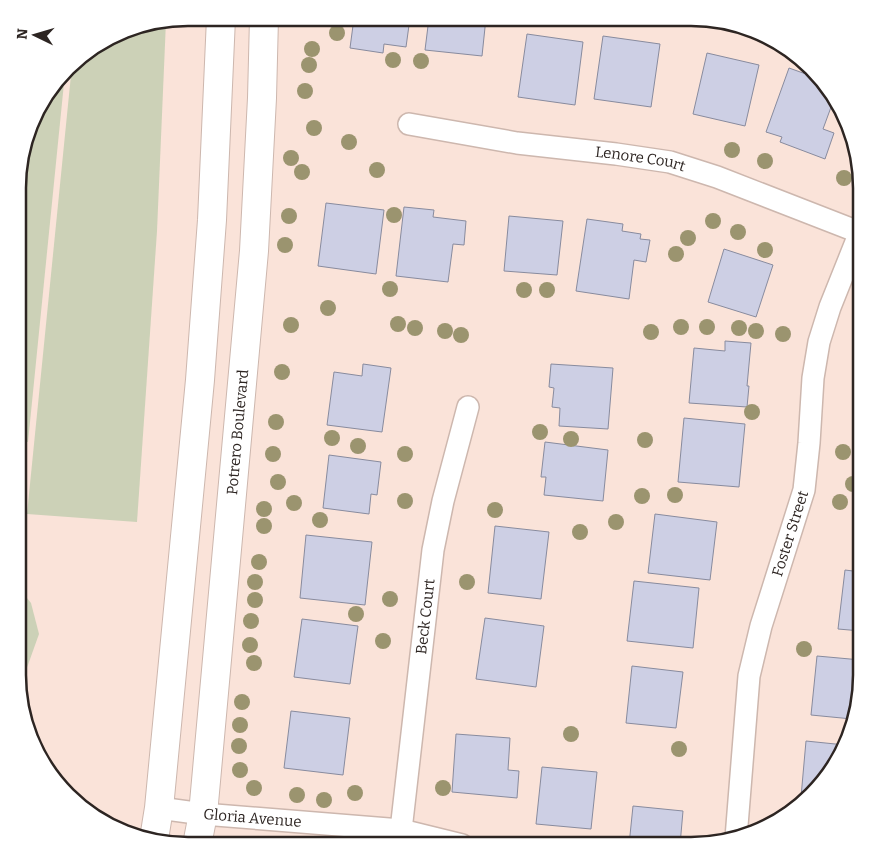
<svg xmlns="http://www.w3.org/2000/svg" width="879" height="863" font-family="Bitter,serif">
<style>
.green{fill:#ccd1b7}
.building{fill:#cdcfe4;stroke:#888b9e}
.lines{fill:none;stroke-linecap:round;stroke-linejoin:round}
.minor-casing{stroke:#cdb7ae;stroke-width:24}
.tertiary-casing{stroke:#cdb7ae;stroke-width:30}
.minor{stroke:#fff;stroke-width:21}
.tertiary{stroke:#fff;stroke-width:28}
.tree{fill:#9b946f}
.labels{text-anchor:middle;stroke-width:4;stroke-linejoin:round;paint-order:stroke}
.street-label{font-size:15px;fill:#2d2522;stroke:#fff}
.rim{fill:none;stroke:#2d2522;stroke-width:2.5}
</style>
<rect width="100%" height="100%" fill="#fae3d9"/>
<g class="green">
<polygon points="166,21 157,231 137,522 27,514 72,65 76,60 133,27"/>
<polygon points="65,73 28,442 19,441 21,155 40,103"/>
<polygon points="18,587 31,603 39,634 19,690"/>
</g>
<g class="building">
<polygon points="354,18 410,18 406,47 384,44 383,53 350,48"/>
<polygon points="429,18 486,18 482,56 425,50"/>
<polygon points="527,34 583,42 575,105 518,97"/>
<polygon points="603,36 660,44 651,107 594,99"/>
<polygon points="707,53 759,65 745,126 693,114"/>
<polygon points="789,68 820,79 826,85 834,99 823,129 834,133 825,159 780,142 782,137 766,132"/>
<polygon points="855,145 857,159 850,156"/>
<polygon points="326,203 384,210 376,274 318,266"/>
<polygon points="404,207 434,210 433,217 466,221 464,245 453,244 448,282 396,276"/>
<polygon points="509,216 563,221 557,275 504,271"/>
<polygon points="587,219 623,224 622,231 641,234 640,239 650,240 646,262 634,260 629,299 576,291"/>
<polygon points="724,249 773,265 756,317 708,302"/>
<polygon points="725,341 751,343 747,386 749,386 747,407 689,403 694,348 725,351"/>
<polygon points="363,364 391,368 382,432 327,425 334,372 362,376"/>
<polygon points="551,364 613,368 608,429 559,426 560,408 552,407 554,388 549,387"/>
<polygon points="684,418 745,424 739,487 678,482"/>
<polygon points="545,442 608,450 603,501 544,495 546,477 541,477"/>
<polygon points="329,455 381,462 377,495 371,494 369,514 323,508"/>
<polygon points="861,487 861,546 855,546"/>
<polygon points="655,514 717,522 710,580 648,573"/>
<polygon points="495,526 549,532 541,599 488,593"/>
<polygon points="306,535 372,542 365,605 300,598"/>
<polygon points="845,570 861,572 861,631 838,629"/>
<polygon points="634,581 699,588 693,648 627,641"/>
<polygon points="485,618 544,626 536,687 476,679"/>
<polygon points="302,619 358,626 350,684 294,677"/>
<polygon points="817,656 861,660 861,686 852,719 811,715"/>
<polygon points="632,666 683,672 676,728 626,723"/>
<polygon points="291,711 350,718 343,775 284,768"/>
<polygon points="456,734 510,738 508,770 519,771 517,798 452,792"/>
<polygon points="806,741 845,745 844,750 805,797 801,797"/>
<polygon points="542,767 597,772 591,829 536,824"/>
<polygon points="633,806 683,811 680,845 629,845"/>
</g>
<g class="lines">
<defs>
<g id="minor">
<path id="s1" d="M409,124L517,143L616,154L670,162L717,177L861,233"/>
<path id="s2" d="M159,808L203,814L401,830L462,845"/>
<path id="s3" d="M401,830L433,550L443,501L468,407"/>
<path id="s4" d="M736,838L749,676L761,626L804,490L809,443L813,378L819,342L830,307L860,232"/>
</g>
<g id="tertiary">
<polyline points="154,839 159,808 200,380 212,220 221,18"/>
<path id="s5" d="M197,845L203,814L254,251L262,98L264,18"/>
</g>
</defs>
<use href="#minor" class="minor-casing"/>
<use href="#tertiary" class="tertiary-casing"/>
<use href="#minor" class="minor"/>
<use href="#tertiary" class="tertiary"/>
</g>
<g class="tree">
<circle cx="337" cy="33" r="8"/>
<circle cx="312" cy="49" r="8"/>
<circle cx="393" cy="60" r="8"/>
<circle cx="421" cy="61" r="8"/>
<circle cx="309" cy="65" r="8"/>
<circle cx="305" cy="91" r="8"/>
<circle cx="314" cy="128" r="8"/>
<circle cx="349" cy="142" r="8"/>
<circle cx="732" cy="150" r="8"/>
<circle cx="291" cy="158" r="8"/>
<circle cx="765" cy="161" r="8"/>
<circle cx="377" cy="170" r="8"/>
<circle cx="302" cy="172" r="8"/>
<circle cx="844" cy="178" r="8"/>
<circle cx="394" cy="215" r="8"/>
<circle cx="289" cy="216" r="8"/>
<circle cx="713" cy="221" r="8"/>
<circle cx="738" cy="232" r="8"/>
<circle cx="688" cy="238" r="8"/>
<circle cx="285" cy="245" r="8"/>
<circle cx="765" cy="250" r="8"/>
<circle cx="676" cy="254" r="8"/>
<circle cx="390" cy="289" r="8"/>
<circle cx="524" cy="290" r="8"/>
<circle cx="547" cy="290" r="8"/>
<circle cx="328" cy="308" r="8"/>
<circle cx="398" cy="324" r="8"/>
<circle cx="291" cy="325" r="8"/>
<circle cx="681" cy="327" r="8"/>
<circle cx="707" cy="327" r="8"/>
<circle cx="415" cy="328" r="8"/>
<circle cx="739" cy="328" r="8"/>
<circle cx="445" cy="331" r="8"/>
<circle cx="756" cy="331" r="8"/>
<circle cx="651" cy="332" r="8"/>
<circle cx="783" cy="334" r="8"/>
<circle cx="461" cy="335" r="8"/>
<circle cx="282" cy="372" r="8"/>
<circle cx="752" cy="412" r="8"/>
<circle cx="276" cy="422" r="8"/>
<circle cx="540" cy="432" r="8"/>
<circle cx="332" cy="438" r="8"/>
<circle cx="571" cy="439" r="8"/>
<circle cx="645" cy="440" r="8"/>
<circle cx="358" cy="446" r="8"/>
<circle cx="843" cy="452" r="8"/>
<circle cx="273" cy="454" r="8"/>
<circle cx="405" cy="454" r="8"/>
<circle cx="278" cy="482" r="8"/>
<circle cx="853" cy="484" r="8"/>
<circle cx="675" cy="495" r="8"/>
<circle cx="642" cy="496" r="8"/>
<circle cx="405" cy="501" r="8"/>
<circle cx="840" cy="502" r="8"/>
<circle cx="294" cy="503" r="8"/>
<circle cx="264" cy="509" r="8"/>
<circle cx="495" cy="510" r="8"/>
<circle cx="320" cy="520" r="8"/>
<circle cx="616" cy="522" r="8"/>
<circle cx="264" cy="526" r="8"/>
<circle cx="580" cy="532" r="8"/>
<circle cx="259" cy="562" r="8"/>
<circle cx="255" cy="582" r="8"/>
<circle cx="467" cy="582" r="8"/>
<circle cx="390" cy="599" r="8"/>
<circle cx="255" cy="600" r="8"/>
<circle cx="356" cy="614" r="8"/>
<circle cx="251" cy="621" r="8"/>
<circle cx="383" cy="641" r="8"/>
<circle cx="250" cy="645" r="8"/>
<circle cx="804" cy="649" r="8"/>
<circle cx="254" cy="663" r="8"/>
<circle cx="242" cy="702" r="8"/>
<circle cx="240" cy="725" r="8"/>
<circle cx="571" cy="734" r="8"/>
<circle cx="239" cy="746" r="8"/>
<circle cx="679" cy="749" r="8"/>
<circle cx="240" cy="770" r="8"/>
<circle cx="254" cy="788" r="8"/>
<circle cx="443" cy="788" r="8"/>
<circle cx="355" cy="793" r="8"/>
<circle cx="297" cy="795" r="8"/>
<circle cx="324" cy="800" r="8"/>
</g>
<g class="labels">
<g class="street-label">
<text dy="5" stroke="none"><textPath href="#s1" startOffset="234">Lenore Court</textPath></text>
<text dy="5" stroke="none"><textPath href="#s5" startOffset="415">Potrero Boulevard</textPath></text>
<text dy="5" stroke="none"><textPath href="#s4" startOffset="311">Foster Street</textPath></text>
<text dy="5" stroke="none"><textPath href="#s3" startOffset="215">Beck Court</textPath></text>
<text dy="5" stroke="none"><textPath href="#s2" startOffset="94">Gloria Avenue</textPath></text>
</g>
</g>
<path d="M0 0H879V863H0ZM188 26H691A162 162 0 0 1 853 188V675A162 162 0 0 1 691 837H188A162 162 0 0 1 26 675V188A162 162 0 0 1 188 26Z" fill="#fff" fill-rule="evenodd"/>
<path class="rim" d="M188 26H691A162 162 0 0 1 853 188V675A162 162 0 0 1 691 837H188A162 162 0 0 1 26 675V188A162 162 0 0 1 188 26Z"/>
<g transform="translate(35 35) rotate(275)" stroke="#ffffff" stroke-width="4" paint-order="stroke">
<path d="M0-4L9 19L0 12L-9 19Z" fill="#2d2522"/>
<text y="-8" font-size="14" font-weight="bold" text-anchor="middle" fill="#2d2522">N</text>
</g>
</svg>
